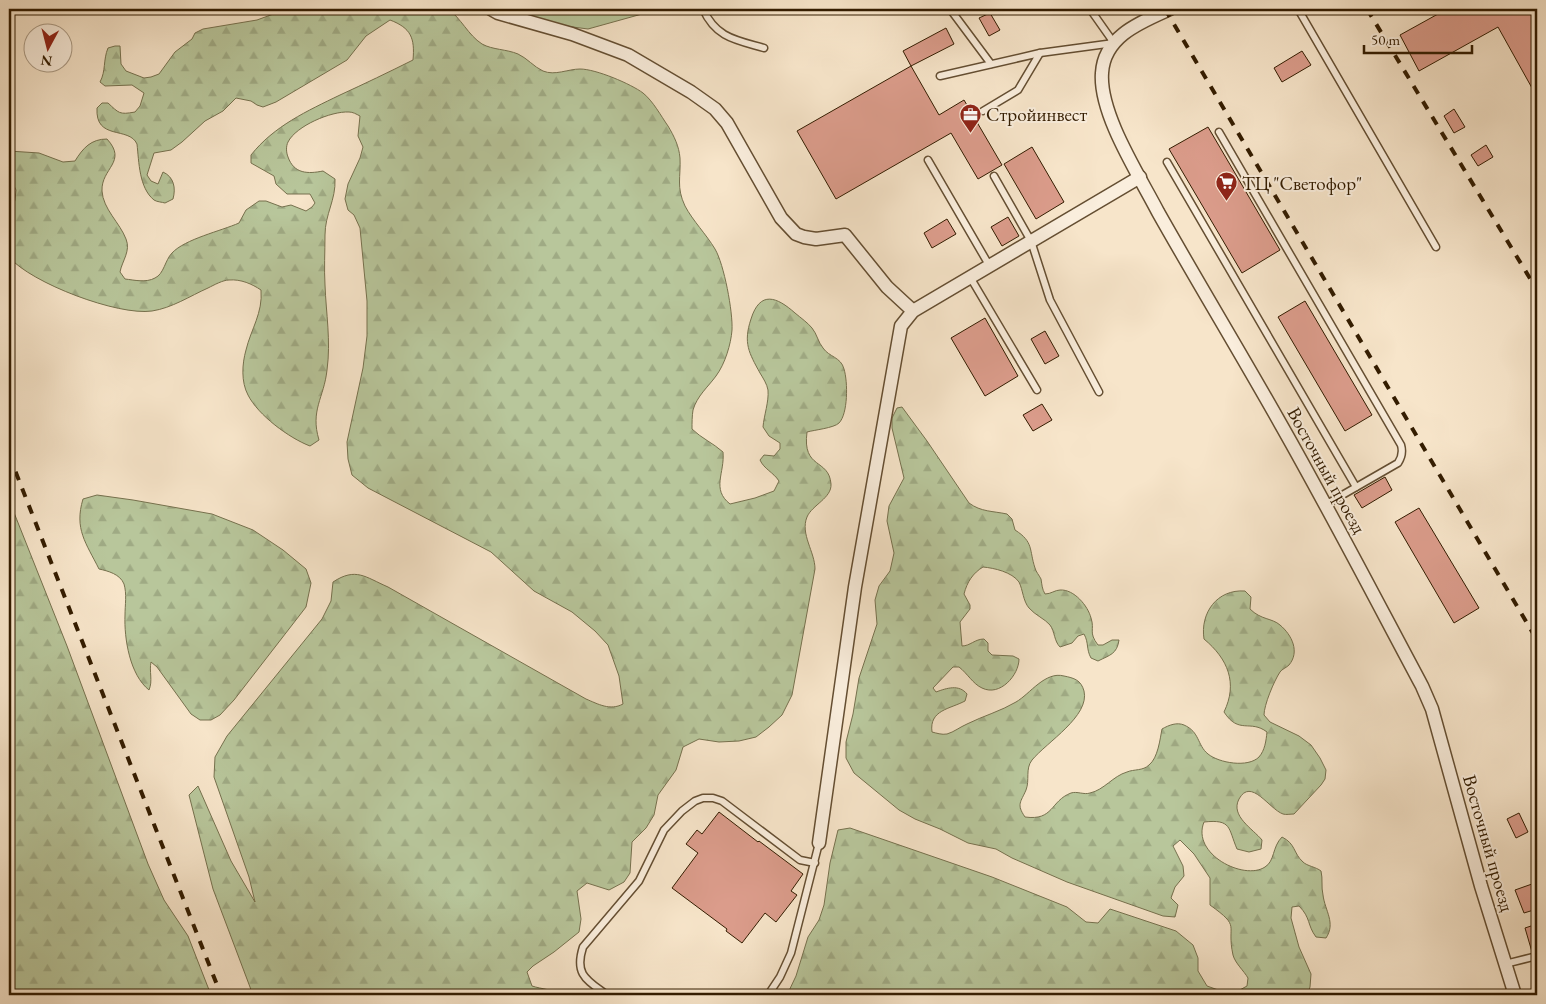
<svg xmlns="http://www.w3.org/2000/svg" width="1546" height="1004" font-family="'EB Garamond',serif">
<style>
.grass{fill:#b8c69b;stroke:#76714e}
.forest{fill:url(#forest-firs);stroke:#76714e}
.building{fill:#db9c8b;stroke:#331c00}
.lines{fill:none;stroke-linecap:round;stroke-linejoin:round}
.service-casing{stroke:#644e32;stroke-width:9}
.minor-casing{stroke:#644e32;stroke-width:15}
.service{stroke:#faeedd;stroke-width:6}
.minor{stroke:#faeedd;stroke-width:12}
.rail{stroke:#331c00;stroke-width:4;stroke-dasharray:9 9;stroke-linecap:butt}
.labels{text-anchor:middle;stroke-width:4;stroke-linejoin:round;paint-order:stroke}
.poi-label{font-size:19px;fill:#331c00;stroke:#faeedd;text-anchor:start}
.street-label{font-size:19px;fill:#331c00;stroke:#faeedd}
</style>
<defs>
<pattern id="forest-firs" width="22" height="20" patternUnits="userSpaceOnUse" patternTransform="scale(1.25)"><rect width="22" height="20" fill="#b8c69b"/><path d="M5 1l3.5 6h-7zM16 11l3.5 6h-7z" fill="#9faa84"/></pattern>
</defs>
<rect width="100%" height="100%" fill="#f7e5ca"/>
<filter id="stains"><feTurbulence type="fractalNoise" baseFrequency=".004" numOctaves="4"/><feColorMatrix values="0 0 0 0 .2 0 0 0 0 .09 0 0 0 0 .02 0 0 0 .5 -.17"/></filter>
<radialGradient id="worn" r=".72"><stop offset=".6" stop-color="#630" stop-opacity="0"/><stop offset="1" stop-color="#630" stop-opacity=".3"/></radialGradient>
<polygon class="grass" points="506,9 660,9 588,29 550,24"/>
<g class="forest">
<path d="M287,9H448C461,18 468,35 482,44C493,50 506,49 518,54C527,58 534,67 543,71C555,76 568,69 580,69C596,69 631,84 643,93C653,101 661,116 668,126C674,136 679,146 680,158C681,177 676,187 685,206C693,221 706,234 715,249C724,264 733,312 732,330C731,344 725,364 716,376C708,387 697,396 693,410C692,416 692,423 692,429C701,438 713,443 723,452C725,473 711,489 730,504L755,498L774,491L779,481C773,472 764,469 760,460L764,455L774,456L780,449V443L769,436L763,427C764,415 769,402 768,390C767,384 763,378 760,373C749,353 743,343 751,319C760,290 777,297 795,313C801,318 808,323 812,328C817,334 818,342 823,348C829,357 841,357 844,369C848,382 848,414 839,423C834,428 814,430 807,432C802,470 829,458 831,484C832,498 812,505 807,517C800,534 815,552 815,569L792,695L782,715L769,727L756,737L739,741L719,742L699,739L683,747L676,770L658,795L654,815L646,828L632,842L630,873L624,882L609,890L587,883L577,891L581,919L579,932L554,952L533,966L527,972L532,986C541,989 556,990 562,995H253L213,889L189,795L198,786L231,861L255,902L249,877L214,777L215,757L227,736L322,619L331,601L333,582C356,567 365,577 388,587L586,699C598,704 610,711 623,704L619,676L608,645L595,631L572,612L534,591L491,552L368,488L352,475L348,459L347,442L363,368L367,336V301L360,228L354,215L348,210L345,199L348,184L360,158L363,147L358,136L360,116C356,114 353,112 349,112C331,111 296,126 288,142C286,146 286,152 288,157C294,174 308,174 323,171L335,179C336,200 325,214 325,235C325,252 324,269 325,285C326,313 331,341 327,370C324,398 310,410 319,440L310,446C289,438 258,415 248,395C241,382 242,364 246,350C251,329 263,313 261,290C252,284 241,279 229,280C223,280 214,285 208,288C190,296 172,308 152,311C118,316 31,283 9,257V220L15,200L16,190L9,176V151L39,153L63,162L75,161C83,148 91,139 107,139C128,162 101,168 102,191C103,209 120,223 126,239C131,251 122,261 120,272L125,279C134,280 146,283 155,278C164,274 165,260 172,253C185,239 221,231 239,223L246,210L259,201H266L282,207L291,205L306,211L312,207L315,203L310,194H287L276,184L274,176L251,163V155C274,126 307,111 340,95C364,84 389,72 413,60C415,38 411,28 390,20L366,36L347,60L276,102L263,107L257,105L251,101L236,98L223,111L205,121L182,142L171,150L154,153L147,175L151,181L158,184L163,172C174,177 176,188 173,199L165,203C162,202 157,202 154,200C139,188 139,162 137,144C129,126 95,141 97,108L102,103H108C119,113 119,115 135,112L140,106L144,93L132,85L105,86L100,82C106,71 103,60 108,48L115,46H120L121,64L126,71L144,78L151,77L159,74L175,52L192,39L195,33L203,29L257,20Z"/>
<path d="M902,407L927,441L969,503C981,512 993,511 1007,514L1012,519L1015,530C1034,542 1029,550 1035,568C1036,572 1039,575 1041,579C1042,585 1042,589 1045,594C1051,594 1055,590 1060,590C1074,589 1088,606 1091,618C1095,630 1088,632 1098,645H1103L1112,640H1119C1117,654 1110,655 1098,661L1091,658C1086,649 1089,643 1084,634L1078,636L1072,643L1060,647C1054,641 1055,632 1050,625C1045,619 1035,615 1029,608C1023,601 1023,590 1019,582C1012,572 994,568 983,567C973,573 967,582 964,594L970,605V609L960,622L962,646C970,646 975,639 984,639L988,643V651L992,655L1013,656L1019,659C1019,675 1000,697 982,688C973,684 967,673 959,667H953L933,688L936,692C947,688 959,684 967,694L965,701C950,709 929,710 932,732C936,733 942,735 947,734C954,732 960,727 967,724C983,716 1001,711 1016,702C1030,694 1045,671 1064,676C1074,678 1081,680 1084,691C1090,716 1047,742 1032,760C1025,769 1030,780 1026,790C1021,802 1016,804 1025,817C1054,821 1050,801 1071,793C1077,791 1084,795 1090,793C1104,790 1113,776 1127,772C1134,769 1143,771 1149,765C1158,758 1160,739 1162,729C1169,725 1177,722 1184,725C1200,732 1197,745 1208,754C1219,763 1248,768 1259,757C1265,750 1266,741 1267,732C1250,719 1239,735 1224,712C1238,683 1228,659 1204,639C1200,613 1217,589 1245,591L1251,597L1250,609C1261,620 1272,618 1280,625C1292,635 1300,652 1289,665C1286,668 1282,669 1280,672C1274,681 1264,705 1264,715L1270,722L1299,736L1311,745L1320,758L1326,770L1325,779L1321,785L1294,814C1290,814 1286,815 1283,814C1269,809 1251,777 1239,799C1230,816 1253,829 1262,840L1261,849L1249,852L1237,849C1228,828 1232,819 1204,822C1191,854 1244,881 1265,867C1275,861 1272,847 1282,837C1296,844 1293,853 1303,862C1307,866 1316,867 1321,871C1323,879 1321,887 1323,895C1325,911 1336,923 1326,938L1316,937C1307,925 1311,918 1299,906L1292,907L1291,918L1299,947L1311,974L1310,987L1307,995H787L796,976L808,937L819,920L824,905L830,863L838,830L850,828L992,877L1067,907L1086,922L1098,923L1110,909L1176,931L1193,945L1198,958V971L1207,986L1221,991H1238L1247,986L1248,978C1244,971 1235,963 1233,955C1226,923 1242,928 1210,905V878L1194,854L1180,840L1173,846L1183,866L1184,876L1175,887L1171,898L1178,905L1175,917L1163,916L1067,882L1012,858L996,849L968,843L940,829L915,819L899,810L854,773L846,758V742L853,714L859,678L877,624L875,600L879,586L890,571L894,553L887,521L889,506L904,478L892,428V418L897,408Z"/>
<path d="M97,495L133,500L212,514L253,530L283,550L306,569L311,583L306,607L234,700L220,715L211,720H200L191,714L157,667L151,662C149,671 153,681 149,690C130,675 124,639 125,615C125,605 127,594 124,584C120,574 108,571 99,569C86,543 74,529 83,499Z"/>
<polygon points="9,500 67,646 148,864 164,900 188,936 211,995 9,995"/>
</g>
<g class="building">
<polygon points="1447,9 1534,9 1537,15 1537,97 1498,27 1419,71 1400,35"/>
<polygon points="990,13 1000,30 989,36 979,18"/>
<polygon points="946,28 954,44 911,66 903,51"/>
<polygon points="1302,51 1311,65 1282,82 1274,68"/>
<polygon points="911,66 939,115 964,100 1002,165 978,179 951,133 836,199 797,131"/>
<polygon points="1454,109 1465,127 1454,133 1444,116"/>
<polygon points="1208,127 1280,250 1242,273 1169,149"/>
<polygon points="1486,145 1493,157 1478,166 1471,155"/>
<polygon points="1032,147 1064,202 1036,219 1004,164"/>
<polygon points="1008,217 1019,236 1002,246 991,227"/>
<polygon points="947,219 956,234 932,248 924,233"/>
<polygon points="1305,301 1372,415 1345,431 1278,317"/>
<polygon points="985,318 1018,376 985,396 951,338"/>
<polygon points="1045,331 1059,356 1045,364 1031,339"/>
<polygon points="1042,404 1052,420 1033,431 1023,415"/>
<polygon points="1385,477 1392,490 1362,508 1354,495"/>
<polygon points="1419,508 1479,608 1454,623 1395,522"/>
<polygon points="719,812 758,842 759,841 803,874 791,891 797,895 776,922 765,913 742,943 726,931 727,929 672,888 698,853 686,844 697,830 702,834"/>
<polygon points="1519,813 1528,832 1516,838 1507,819"/>
<polygon points="1532,884 1537,897 1537,909 1524,913 1515,890"/>
<polygon points="1537,924 1537,951 1532,952 1525,928"/>
</g>
<g class="lines">
<defs>
<g id="service">
<path d="M703,9C716,38 736,40 764,48"/>
<polyline points="950,9 991,64"/>
<polyline points="1298,9 1436,247"/>
<polyline points="940,76 1040,53 1114,43 1090,9"/>
<polyline points="983,111 1018,90 1040,53"/>
<path d="M1219,132L1401,445C1403,452 1402,457 1398,463L1325,505"/>
<polyline points="928,160 989,265"/>
<polyline points="1167,162 1356,487"/>
<polyline points="994,176 1031,241 1050,300 1099,392"/>
<polyline points="970,277 1037,390"/>
<polyline points="1505,964 1537,956"/>
<path d="M607,995C587,980 574,975 583,947L639,881L664,830L682,811L695,801L703,798H713L722,801L800,860L815,863"/>
<polyline points="768,995 780,977 791,953 819,843"/>
</g>
<g id="minor">
<polyline points="491,9 498,13 572,34 628,55 691,92 715,109 727,123 781,218 796,234 804,237 816,239 845,235 887,287 913,311"/>
<path d="M1170,9C1141,22 1104,36 1102,73C1099,114 1139,175 1158,212C1198,283 1240,352 1280,423C1329,509 1375,598 1422,686L1432,709L1481,886L1515,995"/>
<polyline points="819,843 855,587 901,326 913,311 1140,177"/>
</g>
</defs>
<use href="#service" class="service-casing"/>
<use href="#minor" class="minor-casing"/>
<use href="#service" class="service"/>
<use href="#minor" class="minor"/>
<g class="rail">
<polyline points="1165,9 1537,640"/>
<polyline points="1367,9 1537,290"/>
<polyline points="9,455 221,995"/>
</g>
</g>
<defs>
<symbol id="office-pin" viewBox="-11 -11 22 30"><path d="M0 17L-7.5 6A9.5 9.5 0 1 1 7.5 6Z" fill="#8f2418" stroke="#faeedd"/><path d="M-6-3h4V-5.5h4V-3h4V5H-6ZM-1-4.5V-3h2v-1.5ZM-6 0V1H6V0Z" fill="#fff"/></symbol>
<symbol id="supermarket-pin" viewBox="-11 -11 22 30"><path d="M0 17L-7.5 6A9.5 9.5 0 1 1 7.5 6Z" fill="#8f2418" stroke="#faeedd"/><path d="M-6-5.5h2.5l.6 2H6L4.5 2H-2.5L-4.4-4H-6ZM-1.5 3.2a1.3 1.3 0 1 0 .1 0ZM3 3.2a1.3 1.3 0 1 0 .1 0Z" fill="#fff"/></symbol>
</defs>
<g fill-rule="evenodd">
<use href="#office-pin" x="958" y="102" width="25" height="34"/>
<use href="#supermarket-pin" x="1214" y="170" width="25" height="34"/>
</g>
<g class="labels">
<g class="poi-label">
<text x="986" y="121">Стройинвест</text>
<text x="1242" y="190">ТЦ "Светофор"</text>
</g>
<g class="street-label">
<text transform="translate(1327 470) rotate(61)" y="7">Восточный проезд</text>
<text transform="translate(1489 843) rotate(74)" y="7">Восточный проезд</text>
</g>
</g>
<rect width="1546" height="1004" fill="none" stroke="#f7e5ca" stroke-width="30"/>
<rect x="10" y="10" width="1526" height="984" fill="none" stroke="#331c00" stroke-width="2.5"/>
<rect x="15" y="15" width="1516" height="974" fill="none" stroke="#331c00"/>
<g transform="translate(48 48) rotate(187)"><circle r="24" fill="#faeedd" stroke="#aa9a85"/>
<path d="M0-4L9 19L0 12L-9 19Z" fill="#8f2418"/>
<text y="-8" font-size="14" font-weight="bold" text-anchor="middle" fill="#331c00">N</text>
</g>
<path d="M1364 45v8h108v-8" fill="none" stroke="#331c00" stroke-width="2.5"/>
<text x="1371" y="45" font-size="15" fill="#331c00" stroke="#faeedd" stroke-width="4" paint-order="stroke">50 m</text>
<rect width="100%" height="100%" filter="url(#stains)"/>
<rect width="100%" height="100%" fill="url(#worn)"/>
</svg>
